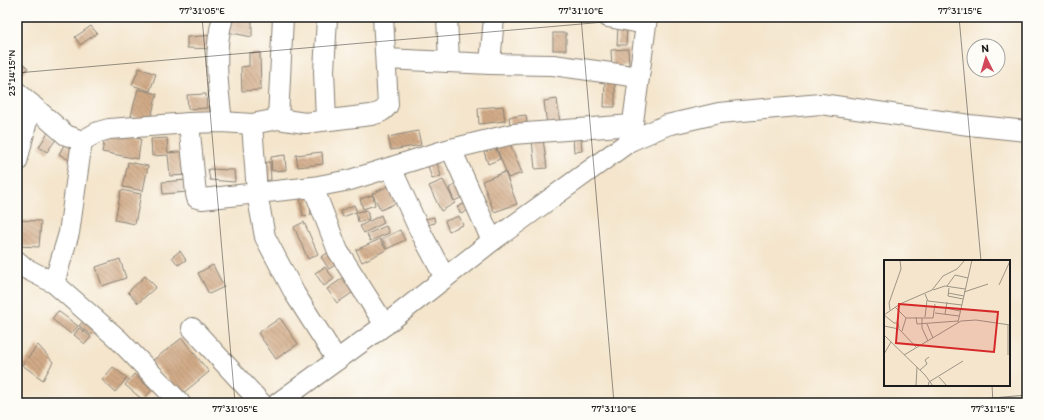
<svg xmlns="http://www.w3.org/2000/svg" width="1044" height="420" font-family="Itim,sans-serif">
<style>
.building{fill:url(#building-back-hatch)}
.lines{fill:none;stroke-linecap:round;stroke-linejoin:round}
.minor-casing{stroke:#888074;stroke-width:22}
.minor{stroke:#fff;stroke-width:20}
.ticks{fill:none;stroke:#1c1c1c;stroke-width:1;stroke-opacity:0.45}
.inset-road{fill:none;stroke:#9e9586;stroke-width:1}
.view{fill:#d62828;fill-opacity:0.15;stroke:#d62828;stroke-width:2}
.inset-edge{fill:none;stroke:#1c1c1c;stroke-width:2}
.neatline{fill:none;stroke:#1c1c1c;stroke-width:1.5}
.ticks-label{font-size:10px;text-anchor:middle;fill:#1c1c1c}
</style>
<defs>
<pattern id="building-back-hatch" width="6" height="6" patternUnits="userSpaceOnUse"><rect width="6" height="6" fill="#d1aa87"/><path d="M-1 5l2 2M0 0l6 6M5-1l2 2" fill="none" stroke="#a98a6e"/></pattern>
</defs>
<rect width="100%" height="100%" fill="#fdfcf7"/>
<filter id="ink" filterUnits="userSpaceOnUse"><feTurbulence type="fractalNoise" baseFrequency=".025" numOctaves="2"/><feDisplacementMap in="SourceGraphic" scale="8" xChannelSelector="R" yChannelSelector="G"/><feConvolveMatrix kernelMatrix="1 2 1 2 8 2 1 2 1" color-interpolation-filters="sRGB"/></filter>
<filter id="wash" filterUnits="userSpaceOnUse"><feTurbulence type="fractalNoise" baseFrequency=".012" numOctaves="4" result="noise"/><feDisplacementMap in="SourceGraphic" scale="16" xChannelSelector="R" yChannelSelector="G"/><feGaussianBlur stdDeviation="0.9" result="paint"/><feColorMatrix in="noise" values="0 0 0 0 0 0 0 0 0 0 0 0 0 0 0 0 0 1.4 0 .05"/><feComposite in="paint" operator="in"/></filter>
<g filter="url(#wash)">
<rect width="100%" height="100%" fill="#f4e5cc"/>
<g id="blocks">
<g class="building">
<polygon points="228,17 252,17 252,37 227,32"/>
<polygon points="91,26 97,33 80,45 75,37"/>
<polygon points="618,26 627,27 626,45 617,45"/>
<rect x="553" y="33" width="13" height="17"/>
<polygon points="216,35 216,49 187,48 187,37"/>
<polygon points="628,49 629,65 612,67 611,50"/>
<polygon points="249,53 260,53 261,90 242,91 241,67 249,66"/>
<polygon points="17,58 28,68 19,78 17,76"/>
<polygon points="139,68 156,74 150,91 132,85"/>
<polygon points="605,80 615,80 615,107 604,107"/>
<polygon points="138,89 157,94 150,121 131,116"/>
<polygon points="206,94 207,108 188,109 187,95"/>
<polygon points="557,99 560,124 547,126 544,101"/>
<polygon points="503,106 505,121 479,124 478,108"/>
<polygon points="526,115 528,130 511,131 509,117"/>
<polygon points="418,131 421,145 391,150 388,137"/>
<polygon points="48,132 57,138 47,152 39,147"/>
<polygon points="106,133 141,139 138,159 102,152"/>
<polygon points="581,137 582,151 574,152 573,138"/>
<polygon points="167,138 168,153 187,151 189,175 170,176 168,155 152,156 151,139"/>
<polygon points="543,139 547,168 535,169 532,140"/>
<polygon points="509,141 522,173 508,178 496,146"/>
<polygon points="64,145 76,151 71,161 59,154"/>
<polygon points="496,148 500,159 488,164 484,152"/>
<polygon points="322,152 323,164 298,167 296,155"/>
<polygon points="285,155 286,170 272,171 271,157"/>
<polygon points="128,162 148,166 143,191 123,187"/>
<polygon points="270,162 271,180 261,181 257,163"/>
<polygon points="437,163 441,176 432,179 428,166"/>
<polygon points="208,169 234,170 235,182 210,180"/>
<polygon points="505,172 517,204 494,212 482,181"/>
<polygon points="187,180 188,192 163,194 162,182"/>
<polygon points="443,180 455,203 441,211 429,186"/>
<polygon points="457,184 463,197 454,201 449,188"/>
<polygon points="388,186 396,203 381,210 372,194"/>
<polygon points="121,190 141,194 135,224 115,220"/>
<polygon points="373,195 375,205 363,209 360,199"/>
<polygon points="309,196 311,215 303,216 300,197"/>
<polygon points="468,202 471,209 461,214 457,207"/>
<polygon points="354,205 357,212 367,210 369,219 358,222 356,212 343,217 340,211"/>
<polygon points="381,215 384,223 364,233 360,226"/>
<polygon points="459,216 463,225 449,231 445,221"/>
<polygon points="434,217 435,223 422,226 421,220"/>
<polygon points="18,220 41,221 39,247 17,246"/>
<polygon points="304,222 318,254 308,259 294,227"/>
<polygon points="386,226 389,233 370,241 367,234"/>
<polygon points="400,230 405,240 387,249 382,239"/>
<polygon points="380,239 386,250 362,262 356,250"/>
<polygon points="180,251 186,260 178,265 172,257"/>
<polygon points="331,251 338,263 329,269 321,257"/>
<polygon points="120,259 126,278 102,286 96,267"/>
<polygon points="213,265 224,287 209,294 198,273"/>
<polygon points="325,267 334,279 324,286 315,273"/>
<polygon points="145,276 156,287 138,303 128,292"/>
<polygon points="346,276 355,291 337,303 327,289"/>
<polygon points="58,311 78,326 71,334 52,319"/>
<polygon points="280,318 298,344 276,359 258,333"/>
<polygon points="85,319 97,329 91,335 79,326"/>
<polygon points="79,328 91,337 85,344 74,335"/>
<polygon points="182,338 209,372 182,394 152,361"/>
<polygon points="38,345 53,362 43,380 22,365"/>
<polygon points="113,367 127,378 115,392 102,380"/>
<polygon points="134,374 152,390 143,400 125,385"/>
</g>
</g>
</g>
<g filter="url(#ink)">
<use href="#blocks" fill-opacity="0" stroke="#888074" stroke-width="1"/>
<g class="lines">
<defs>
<g id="minor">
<polyline points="447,17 449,62"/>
<polyline points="608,17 646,24"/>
<polyline points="386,59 490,64 553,65 639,77"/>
<polyline points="490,64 494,17"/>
<path d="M17,92L66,135L82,141L98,132L109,129L189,123L222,122L252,124L278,119L305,123L371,115C379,113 383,112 388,105L383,17"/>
<polyline points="278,119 283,17"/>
<polyline points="326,120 324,71 327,18"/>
<path d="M222,122C218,88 213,51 223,17"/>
<polyline points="189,123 196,194 197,198 202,199 313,187 350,180 443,151 513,134 632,125"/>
<polyline points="252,124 257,193 265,237 295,294 337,360"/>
<polyline points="631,137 647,17"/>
<polyline points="451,149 492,241"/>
<polyline points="17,162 31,104"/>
<polyline points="391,168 418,227 445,278"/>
<polyline points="313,187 338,251 385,325"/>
<polyline points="17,261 25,268 54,283 118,339 180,403"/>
<polyline points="54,283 69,233 82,141"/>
<polyline points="192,328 261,403"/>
<polyline points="278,403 385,325 492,241 630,141 667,125 719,113 821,104 969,125 1027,131"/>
</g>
</defs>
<use href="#minor" class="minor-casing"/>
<use href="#minor" class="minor"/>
</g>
</g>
<path class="ticks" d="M202,17L235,403M581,17L614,403M959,17L981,261M17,73L662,17M992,385L993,403M935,403L1027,395"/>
<g transform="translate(884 260)">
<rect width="126" height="126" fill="#f4e5cc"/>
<path class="inset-road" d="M115,25L126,1M63,26L71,15L84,18M65,28L64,36L79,39M49,30L61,26L81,29M80,32L104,24M64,33L80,36M41,34L44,41L78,45M11,47L22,58H49L51,44M62,48L76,51M6,50L5,43L17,9L16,0M51,53L75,56M61,54L63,42M0,55L16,44L48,30L59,16L73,9L81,0M0,55L10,63H14L15,68M32,57L33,64L74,61M41,57L43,40M38,58V68L44,81M74,62L88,0M43,64L49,78M0,66L15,69L32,87M18,71L22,58M0,75L41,115L49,126M0,94L7,82M20,95L77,61L92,60L126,65M124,95V65M36,110L43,104L41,100L45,97M55,117L63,126M32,126L33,107M44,126L45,122L79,101"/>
<path class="view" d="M15,44L114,52L110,92L12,83Z"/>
<rect width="126" height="126" class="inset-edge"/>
</g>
<rect width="1044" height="420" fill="none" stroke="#fdfcf7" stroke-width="44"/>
<g transform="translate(986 58) rotate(355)"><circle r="19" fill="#fdfcf7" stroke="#a3a29f"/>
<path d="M0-3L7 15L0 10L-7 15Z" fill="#d1495b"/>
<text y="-6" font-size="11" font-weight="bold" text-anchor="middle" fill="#1c1c1c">N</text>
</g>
<rect x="22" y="22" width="1000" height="376" class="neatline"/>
<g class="ticks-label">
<text x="202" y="14">77°31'05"E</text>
<text x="581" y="14">77°31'10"E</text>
<text x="960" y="14">77°31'15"E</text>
<text transform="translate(11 73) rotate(-90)" y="4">23°14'15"N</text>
<text x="235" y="412">77°31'05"E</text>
<text x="614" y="412">77°31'10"E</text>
<text x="993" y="412">77°31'15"E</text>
</g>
</svg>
